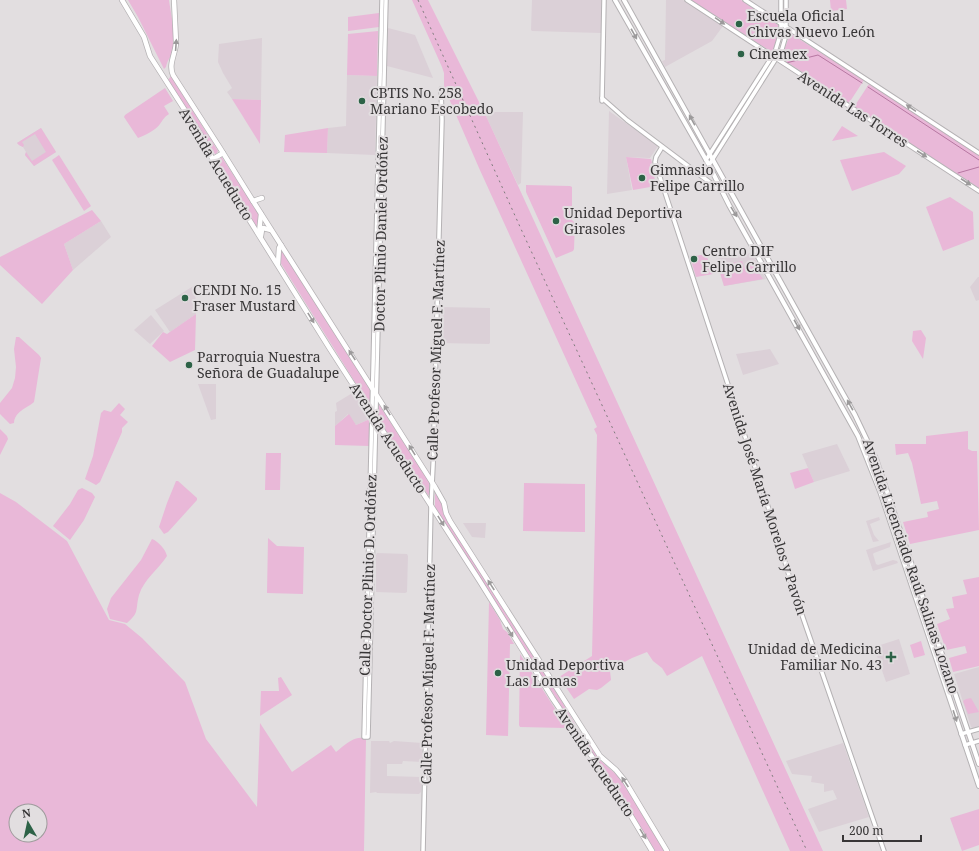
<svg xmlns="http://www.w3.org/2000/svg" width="979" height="851" font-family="'Noto Serif',serif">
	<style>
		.built { fill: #dbd0d7 }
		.green { fill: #e9b8d8; fill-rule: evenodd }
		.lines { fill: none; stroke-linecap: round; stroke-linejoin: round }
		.stream { stroke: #b777a2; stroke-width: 1 }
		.tertiary-casing { stroke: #b5b2b4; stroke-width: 5.5 }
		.secondary-casing { stroke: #b5b2b4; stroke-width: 6 }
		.primary-casing { stroke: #b5b2b4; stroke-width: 6 }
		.tertiary { stroke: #fff; stroke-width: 3.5 }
		.secondary { stroke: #fff; stroke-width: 4 }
		.primary { stroke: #fff; stroke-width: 4.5 }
		.rail { stroke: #7e7b7c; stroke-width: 1; stroke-dasharray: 2 4; stroke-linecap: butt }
		.oneway { fill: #9c9a9b }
		.poi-dot { fill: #2d6247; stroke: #e2dee0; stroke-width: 1.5 }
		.labels { text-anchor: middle; stroke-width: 4; stroke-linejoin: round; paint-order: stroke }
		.poi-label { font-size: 14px; fill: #383637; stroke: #e2dee0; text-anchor: start }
		.street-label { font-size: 14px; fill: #383637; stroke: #e2dee0 }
	</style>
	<rect width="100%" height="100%" fill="#e2dee0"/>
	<g class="built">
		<path d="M532,0H601V33L532,31L531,30Z"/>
		<path d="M666,0H683L723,26L712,41L665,67L662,61L665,60Z"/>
		<path d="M388,28L415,35L433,78L387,66Z"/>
		<path d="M262,38L261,100L232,99L227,92L232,88L223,73L218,62L219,44Z"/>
		<path d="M347,75L377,76L375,155L327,153L328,128L346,126Z"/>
		<path d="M609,111L658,146L650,158L626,157L632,190L607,194Z"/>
		<path d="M491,112H523L521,183L518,185L486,116L491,115Z"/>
		<path d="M41,128L56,152L34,166L25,155L26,152L23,147L19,145L17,143Z"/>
		<path d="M101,221L111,237L73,270L64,244Z"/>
		<path d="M752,253L766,279L724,286L716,259Z"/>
		<path d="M978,277H979V300L976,301L970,287Z"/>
		<path d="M195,285L196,314L170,332L155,310Z"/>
		<path d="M441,307L490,308V343L489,344L440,343Z"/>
		<path d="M151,315L164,331L150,344L134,330Z"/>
		<path d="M770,349L779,364L743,375L736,354Z"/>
		<path d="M198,384H216V419L211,420Z"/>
		<path d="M354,392L370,417V419L356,425L348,414L335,426V412L337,411L336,403Z"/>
		<path d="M837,444L850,471L814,482L802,454Z"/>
		<path d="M879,517L880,520L870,524L874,535L879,541L873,542L866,521Z"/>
		<path d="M463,523H486L485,538L472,537Z"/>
		<path d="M891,542L890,547L874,553L873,554L876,564L878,565L893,560L897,561L898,563L873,571L866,550Z"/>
		<path d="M377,553L407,554L408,556L407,592L405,593L376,592V555Z"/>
		<path d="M899,639L910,674L886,682L874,647Z"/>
		<path d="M979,667V726L973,728L971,727L954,674Z"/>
		<path d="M371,741H389L390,743L394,741L422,743V762L403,761L402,764H387V776L422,777L421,792L419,794L377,793L376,792L370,793Z"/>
		<path d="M843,743L869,817L819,832L808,809L837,799L833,790L824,792V784L811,782L812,776L792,774L786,761Z"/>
	</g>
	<g class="green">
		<path d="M128,0H169C171,16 176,33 173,49C172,56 167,60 166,67L164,69L138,17Z"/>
		<path d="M412,0H428L486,116L823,851H790L702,656L667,676L662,668L653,661L647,652L632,658L613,668L610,671L611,680L601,688L597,690L589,689L574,699L559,677L592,656L597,435L594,429L597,427L479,168L444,87V73L442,67Z"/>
		<path d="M691,0H741L778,25L776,44L773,51H770Z"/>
		<path d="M830,0H846L847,9L831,11Z"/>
		<path d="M379,13V27L348,31V17Z"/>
		<path d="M378,31L377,76L347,75L348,34Z"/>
		<path d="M791,34L864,80L849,103L781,58L788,40V35Z"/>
		<path d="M171,76L218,151L216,154H215L168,80Z"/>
		<path d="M869,84L979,155V188L854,107Z"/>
		<path d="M165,88L173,101L164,106L169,114C164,117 163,120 160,124C156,130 144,136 138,138L124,117L125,115Z"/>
		<path d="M232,99L261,100L260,144Z"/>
		<path d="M842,126L858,136L832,141Z"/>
		<path d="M41,128L56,152L34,166L25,155L26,152L32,161L46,152L35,134L22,142L24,145L23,147L19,145L17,143Z"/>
		<path d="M328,128L327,153L284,152L285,135Z"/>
		<path d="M884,152L906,166L899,174L852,191L840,160Z"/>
		<path d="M59,155L91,206L84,211L52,160Z"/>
		<path d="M221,156L260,216L258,226H256L217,162V159Z"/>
		<path d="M626,157L651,159L652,163L650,164L651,170H653L656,186L633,190Z"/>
		<path d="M526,185L570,186L572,187V220L575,223L574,249L573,251L556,258L526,192Z"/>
		<path d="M950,197L973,212L974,239L943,251L926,207Z"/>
		<path d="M92,210L101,221L64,244L73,270L42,304L0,265V257Z"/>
		<path d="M280,251H282L371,390L370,403H368L280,262Z"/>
		<path d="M706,254L713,274L696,277L690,257Z"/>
		<path d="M742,261L744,267L753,265L763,279L724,286L718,266Z"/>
		<path d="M196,314L195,350L170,362L152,346L163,332L167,334Z"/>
		<path d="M921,330L926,338L923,359L912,341L913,331Z"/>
		<path d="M16,337H19L39,355L41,358L34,402C26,409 15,411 14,423L10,424L0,414V403L12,388L15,378L16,367L14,349Z"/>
		<path d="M119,403L125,409L120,415L128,422L122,428V432L100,482L96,485L85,479L93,456L101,413L104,410L111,412Z"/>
		<path d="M378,403L429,481V495H428L379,420Z"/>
		<path d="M349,414L356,425L370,419L369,446L335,445V426Z"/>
		<path d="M0,429L7,436L8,439L0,455Z"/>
		<path d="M968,431V449L972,451H977L979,530L910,544L903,522L928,517L927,512L939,509L937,501L921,504L912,463L908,453L896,455L895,444H926V436Z"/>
		<path d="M266,453H281L280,490H265Z"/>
		<path d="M808,468L814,482L795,489L790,473Z"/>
		<path d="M176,481H178L197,498V500L168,532L164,534L159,527L167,503Z"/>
		<path d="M524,483L585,484V532L523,531Z"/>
		<path d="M82,488L92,493L95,497L84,520L70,540L53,526L70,504L78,490Z"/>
		<path d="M0,493L16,502L67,541L109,620L125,624L142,638L185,682L206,739L257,807L260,723L292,772L331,745L336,752C344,746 355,734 366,739L364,851H0ZM16,811H40V835H16Z"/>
		<path d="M435,493L442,504L446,518L561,700L575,724L573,725L435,507Z"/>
		<path d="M268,538L277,546L304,547L303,594L267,593Z"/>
		<path d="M152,539C158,541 166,550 167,556C158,570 144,579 139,595C135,610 140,612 127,623L110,619L107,609L111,598L141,560Z"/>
		<path d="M979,577V666L953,672L949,658L967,653L965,646L946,650L937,624L950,619L946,609L954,608L952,597L967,594L963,580Z"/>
		<path d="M489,602L500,620L503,629L507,632L514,644H510L508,736L486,735Z"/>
		<path d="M921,641L925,655L914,658L910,645Z"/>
		<path d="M520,654L566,726L565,728L520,727L519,725Z"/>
		<path d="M281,677L292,695L260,716L261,691H279L278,678Z"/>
		<path d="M971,698L979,712L968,714L963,701L966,699Z"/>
		<path d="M588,742L601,761L619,777L656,835L664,851H655L615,785L586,744Z"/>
		<path d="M979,809V845L962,851L950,818Z"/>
	</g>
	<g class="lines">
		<g class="stream">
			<path d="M786,63L818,55L862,83"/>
			<path d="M868,87L979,160"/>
			<path d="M958,173L979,167"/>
		</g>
		<g class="tertiary-casing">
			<g id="tertiary">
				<path d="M382,0L364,737H368L386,0"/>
				<path d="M687,0L979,191"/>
				<path d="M745,0L979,153"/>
				<path d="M602,98L627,120L716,187L721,188"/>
				<path d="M602,101L604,0"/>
				<path d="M662,147L656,157L655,162L775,528L793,589L884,851"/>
				<path d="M706,160L775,52L781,32V0"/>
				<path d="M709,165L782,49L786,35V0"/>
				<path d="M961,734L979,729"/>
				<path d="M965,745L979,741"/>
				<path d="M423,851L431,506L434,446V427L442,120L441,89"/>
			</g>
		</g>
		<g class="secondary-casing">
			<g id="secondary">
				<path d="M615,0L709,165L729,205L858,436L881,494L979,786"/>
				<path d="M624,0L818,349L855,415L876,459L979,764"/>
			</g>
		</g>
		<g class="primary-casing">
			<g id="primary">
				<path d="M122,0L144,37L150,56L204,140L215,165L330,349L479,580L553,699L622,801L652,851"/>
				<path d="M174,0L176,42C176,53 168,64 173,75L220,148L253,201L435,487L444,503L446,513L450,521L600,756L616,770L625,781L667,851"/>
				<path d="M213,159L223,153"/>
				<path d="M253,201L262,198"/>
				<path d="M259,233L261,214"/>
				<path d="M261,236L262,230L263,228L271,230"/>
				<path d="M278,264L279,248L281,245"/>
			</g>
		</g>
		<use href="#tertiary" class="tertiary"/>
		<use href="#secondary" class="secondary"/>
		<use href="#primary" class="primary"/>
		<path class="rail" d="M418,0L521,229L807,851"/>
	</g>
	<defs><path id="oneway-solid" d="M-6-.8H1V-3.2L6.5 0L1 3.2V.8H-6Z"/></defs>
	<g class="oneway">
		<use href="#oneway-solid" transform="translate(720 21) rotate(34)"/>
		<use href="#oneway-solid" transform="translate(634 34) rotate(61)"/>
		<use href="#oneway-solid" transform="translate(176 45) rotate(-86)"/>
		<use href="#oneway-solid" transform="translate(911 108) rotate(-146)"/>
		<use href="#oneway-solid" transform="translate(692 120) rotate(-119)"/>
		<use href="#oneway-solid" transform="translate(922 154) rotate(33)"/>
		<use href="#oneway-solid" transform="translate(966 182) rotate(33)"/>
		<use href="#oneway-solid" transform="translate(734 212) rotate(59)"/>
		<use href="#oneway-solid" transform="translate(311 318) rotate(58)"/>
		<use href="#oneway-solid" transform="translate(797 325) rotate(61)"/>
		<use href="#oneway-solid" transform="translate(352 355) rotate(-123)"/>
		<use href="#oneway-solid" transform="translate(850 405) rotate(-119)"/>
		<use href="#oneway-solid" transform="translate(387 410) rotate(-122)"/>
		<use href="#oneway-solid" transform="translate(412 450) rotate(-122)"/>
		<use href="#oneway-solid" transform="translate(441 521) rotate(58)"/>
		<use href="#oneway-solid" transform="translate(491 585) rotate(-123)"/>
		<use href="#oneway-solid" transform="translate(510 632) rotate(59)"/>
		<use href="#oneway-solid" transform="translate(955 716) rotate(72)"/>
		<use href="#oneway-solid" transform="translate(625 782) rotate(-124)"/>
		<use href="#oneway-solid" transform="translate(643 834) rotate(59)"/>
	</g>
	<g class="poi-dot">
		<circle cx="739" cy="24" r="4"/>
		<circle cx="741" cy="54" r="4"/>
		<circle cx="362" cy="101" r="4"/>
		<circle cx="642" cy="178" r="4"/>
		<circle cx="556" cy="221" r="4"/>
		<circle cx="694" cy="259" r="4"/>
		<circle cx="185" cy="298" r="4"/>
		<circle cx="189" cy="365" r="4"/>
		<path d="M889 651h4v4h4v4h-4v4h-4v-4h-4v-4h4z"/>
		<circle cx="498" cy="673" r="4"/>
	</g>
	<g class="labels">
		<g class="poi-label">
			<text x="747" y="21">Escuela Oficial<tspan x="747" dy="16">Chivas Nuevo León</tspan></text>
			<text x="749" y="59">Cinemex</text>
			<text x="370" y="98">CBTIS No. 258<tspan x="370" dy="16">Mariano Escobedo</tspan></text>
			<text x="650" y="175">Gimnasio<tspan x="650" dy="16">Felipe Carrillo</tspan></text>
			<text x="564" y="218">Unidad Deportiva<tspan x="564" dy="16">Girasoles</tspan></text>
			<text x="702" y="256">Centro DIF<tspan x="702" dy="16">Felipe Carrillo</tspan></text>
			<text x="193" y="295">CENDI No. 15<tspan x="193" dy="16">Fraser Mustard</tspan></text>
			<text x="197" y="362">Parroquia Nuestra<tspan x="197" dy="16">Señora de Guadalupe</tspan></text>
			<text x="882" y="654" text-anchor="end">Unidad de Medicina<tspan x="882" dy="16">Familiar No. 43</tspan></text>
			<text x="506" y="670">Unidad Deportiva<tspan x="506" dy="16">Las Lomas</tspan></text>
		</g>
		<g class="street-label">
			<text transform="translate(853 109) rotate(33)" y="5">Avenida Las Torres</text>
			<text transform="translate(216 164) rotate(59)" y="5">Avenida Acueducto</text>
			<text transform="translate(381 234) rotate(-89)" y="5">Doctor Plinio Daniel Ordóñez</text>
			<text transform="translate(436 350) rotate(-88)" y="5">Calle Profesor Miguel F. Martínez</text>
			<text transform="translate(388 438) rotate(57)" y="5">Avenida Acueducto</text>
			<text transform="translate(765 499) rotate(72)" y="5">Avenida José María Morelos y Pavón</text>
			<text transform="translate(911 566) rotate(71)" y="5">Avenida Licenciado Raúl Salinas Lozano</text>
			<text transform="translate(368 575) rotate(-88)" y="5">Calle Doctor Plinio D. Ordóñez</text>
			<text transform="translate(428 674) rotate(-89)" y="5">Calle Profesor Miguel F. Martínez</text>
			<text transform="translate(595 762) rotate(56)" y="5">Avenida Acueducto</text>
		</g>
	</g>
	<g transform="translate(28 823) rotate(351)"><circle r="19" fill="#e2dee0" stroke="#9e9b9c"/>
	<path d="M0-3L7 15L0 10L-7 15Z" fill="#2d6247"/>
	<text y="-6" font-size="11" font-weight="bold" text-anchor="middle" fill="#383637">N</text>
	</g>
	<path d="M843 835v6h78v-6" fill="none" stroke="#383637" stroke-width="2"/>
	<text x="849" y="835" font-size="12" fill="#383637" stroke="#e2dee0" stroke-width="3" paint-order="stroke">200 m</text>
</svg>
